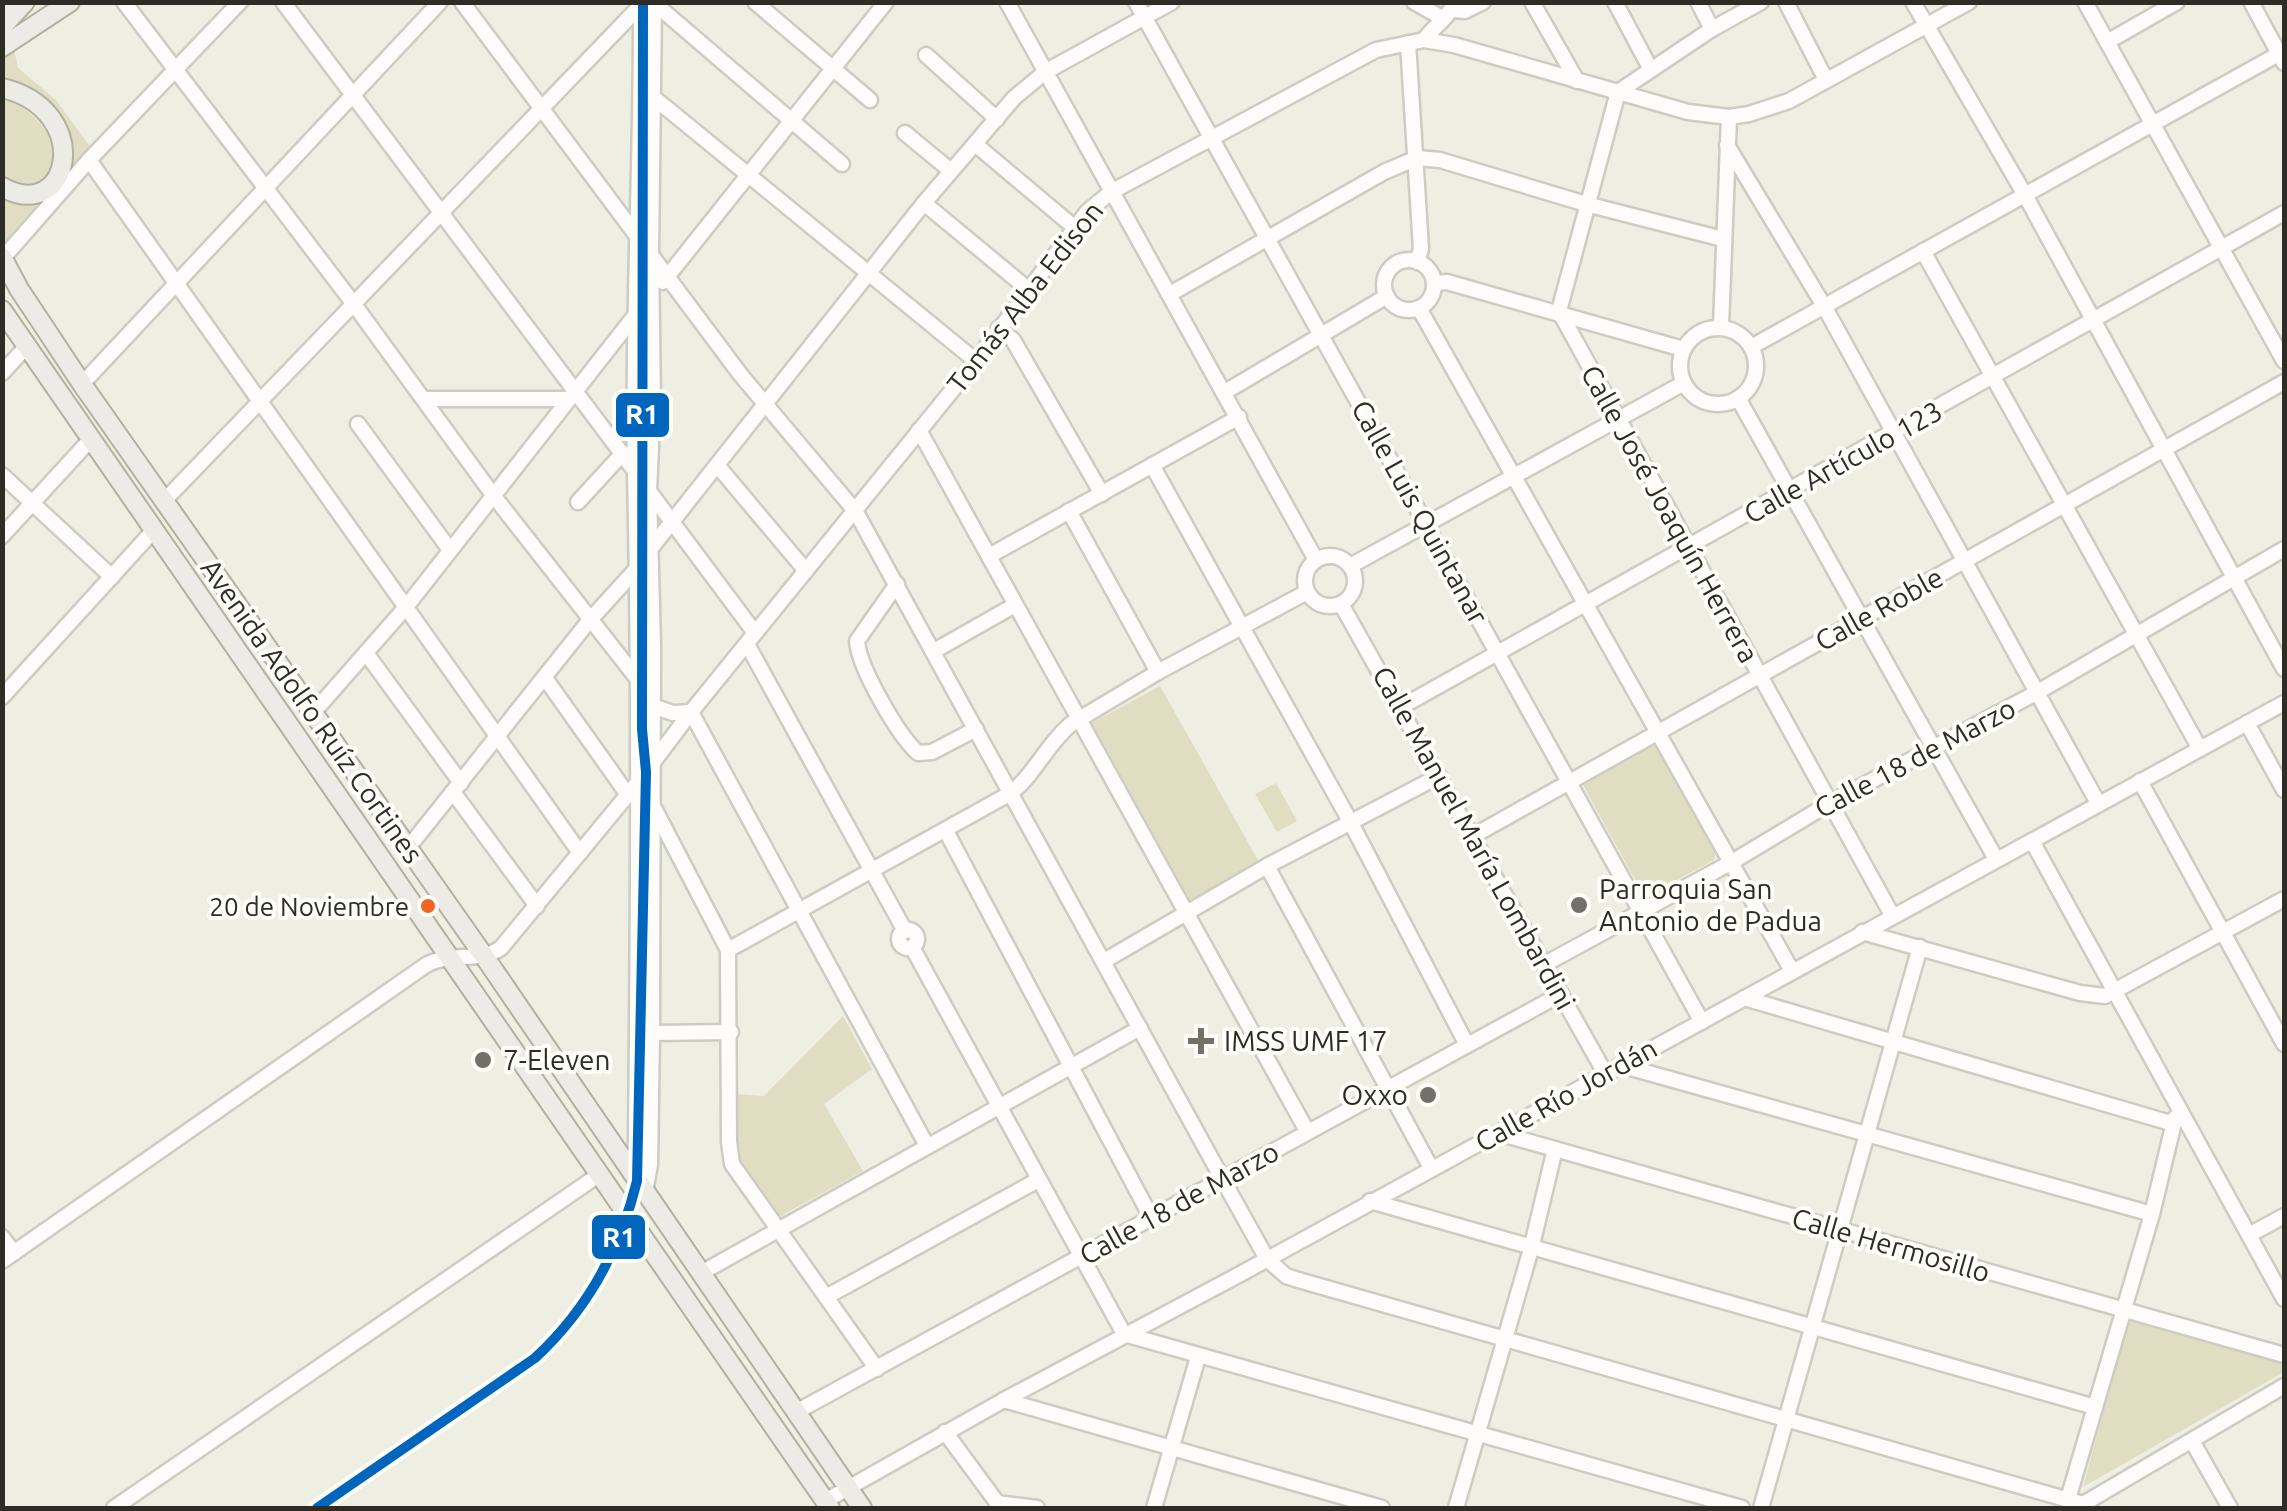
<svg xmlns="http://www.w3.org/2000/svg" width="2287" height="1511" font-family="Ubuntu,sans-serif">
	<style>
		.green { fill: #e1ddc2 }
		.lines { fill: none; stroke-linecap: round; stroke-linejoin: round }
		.minor-casing { stroke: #cdccc3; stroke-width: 19 }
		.major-casing { stroke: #b2b0a1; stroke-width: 22 }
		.minor { stroke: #fdfcfb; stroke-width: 14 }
		.major { stroke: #ecebe5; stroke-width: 18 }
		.rail-1-casing { stroke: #fffffa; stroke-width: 18 }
		.rail-1 { stroke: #0065bd; stroke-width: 10 }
		.poi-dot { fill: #727167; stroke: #fffffa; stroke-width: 4 }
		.bus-dot { fill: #f26522; stroke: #fffffa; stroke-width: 4 }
		.labels { text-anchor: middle; stroke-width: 8; stroke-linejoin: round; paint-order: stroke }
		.bus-label { font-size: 26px; fill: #2e2d25; stroke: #fffffa; text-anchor: end }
		.street-label { font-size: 28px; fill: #2e2d25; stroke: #fffffa }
		.poi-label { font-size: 28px; fill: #2e2d25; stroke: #fffffa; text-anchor: start }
		.line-badge { stroke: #fffffa; stroke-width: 4 }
		.badge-label { font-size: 28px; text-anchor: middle; font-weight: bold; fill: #fff }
	</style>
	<rect width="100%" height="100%" fill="#efeee2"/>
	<g class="green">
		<path d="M14,49L18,68L56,100L91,148L58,186C95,137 37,110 3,83V59Z"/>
		<path d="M2,98C50,112 87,182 15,188L3,178Z"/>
		<path d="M50,194L6,244L3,234L2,198C19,205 34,200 50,194Z"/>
		<path d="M1160,686L1259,862L1190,900L1092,723Z"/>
		<path d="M1651,745H1657L1716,852L1714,860L1649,895L1643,894L1584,787L1585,782Z"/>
		<path d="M1276,783L1297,821L1277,832L1255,794Z"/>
		<path d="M843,1016L872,1069L824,1104L863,1171L777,1218L734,1158L735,1094L764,1096Z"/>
		<path d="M2128,1321L2284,1364V1372L2083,1487Z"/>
	</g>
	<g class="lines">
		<g class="minor-casing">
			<g id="minor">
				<path d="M124,2L353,303L493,495L639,681"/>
				<path d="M283,2L635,471"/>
				<path d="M462,2L740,374L856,512L1223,1180L1267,1259L1286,1276L1295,1279L2083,1504"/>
				<path d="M755,2L870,100"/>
				<path d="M1007,2L1316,560"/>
				<path d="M1136,2L1702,1022"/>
				<path d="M1414,2L1442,18"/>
				<path d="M1532,2L1577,81"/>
				<path d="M1615,2L1650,68"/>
				<path d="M1698,2L1712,29"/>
				<path d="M1761,2L1712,29L1618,92L1559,311L1892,915"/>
				<path d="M1786,2L1826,80"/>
				<path d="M1913,2L2025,195L2284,669"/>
				<path d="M2085,2L2284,361"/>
				<path d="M2251,2L2284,63"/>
				<path d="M654,3L842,164"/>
				<path d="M1453,10L1465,11L1483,2"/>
				<path d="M1424,40C1433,27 1451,16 1454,2"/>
				<path d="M2107,42L2177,2"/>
				<path d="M1408,43L1421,249L1417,262"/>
				<path d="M926,55L997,119"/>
				<path d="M653,97L976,361"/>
				<path d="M905,133L951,171"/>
				<path d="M975,144L1075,228"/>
				<path d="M1727,145L1824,306L2098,803"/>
				<path d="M89,160L580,853"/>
				<path d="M924,203L1029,290"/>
				<path d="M1923,251L2200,749"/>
				<path d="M3,258L89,160L240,2"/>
				<circle cx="1409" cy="285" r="25"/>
				<path d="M663,282L886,2"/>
				<path d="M1434,283L1447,282L1683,349"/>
				<path d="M1170,294L1384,172L1417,158L1440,160L1586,204L1723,239"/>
				<path d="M1419,308L1792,971"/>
				<path d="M1721,327L1729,117"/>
				<circle cx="1718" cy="366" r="38"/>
				<path d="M999,328L1013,340L1102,494"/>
				<path d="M1751,347L2284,51"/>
				<path d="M2,373L27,346"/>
				<path d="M82,384L440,2"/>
				<path d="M1225,392L1387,296"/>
				<path d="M1738,398L1996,859"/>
				<path d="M424,399H569"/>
				<path d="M358,424L450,550"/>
				<path d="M919,430L1307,1131"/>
				<path d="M717,465L806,571"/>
				<path d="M1152,465L1351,823L1467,1045"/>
				<path d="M2,475L112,577"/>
				<path d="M649,491L755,633"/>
				<path d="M164,501L641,5"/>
				<path d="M578,502L623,453"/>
				<path d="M1069,511L1158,672"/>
				<path d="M2,536L91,439"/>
				<path d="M652,547L924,203L1014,98L1045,72L1172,2"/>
				<path d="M989,556L1239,417"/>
				<circle cx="1330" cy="581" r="25"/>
				<path d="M1350,566L1684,383"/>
				<path d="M897,584L857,641C859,668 898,735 918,753L932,752L976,729"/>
				<path d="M1341,604L1605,1073"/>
				<path d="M747,644L905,931"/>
				<path d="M934,651L1015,605"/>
				<path d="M366,653L461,783"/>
				<path d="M545,678L628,795"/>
				<path d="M2,697L154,530"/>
				<path d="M652,706L673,713L691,712L926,1144"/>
				<path d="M1401,707L2284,213"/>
				<path d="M313,713L406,607L640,309"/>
				<path d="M2247,723L2284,790"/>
				<path d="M2140,781L2284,1044"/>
				<path d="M453,792L537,906"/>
				<path d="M654,808L728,950L729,1142L732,1164L877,1369"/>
				<path d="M946,831L1152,1219"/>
				<path d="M1473,836L2284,382"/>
				<path d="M2032,841L2284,1299"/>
				<path d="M408,848L589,621L639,566"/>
				<path d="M1267,866L1431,1168"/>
				<circle cx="908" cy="939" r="9"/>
				<path d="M1862,932L2080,993L2105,996L2284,899"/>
				<path d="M912,947L1124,1334L1742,1508"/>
				<path d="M728,950L1011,793C1035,774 1047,744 1071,724L1158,672L1307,592"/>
				<path d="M1104,961L1267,866L1439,776"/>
				<path d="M1545,964L1732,862L1830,803L2036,693L2284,549"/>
				<path d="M1744,998L2174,1124"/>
				<path d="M652,1033L731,1032"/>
				<path d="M1620,1065L2152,1214"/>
				<path d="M1498,1133L2284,1355"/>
				<path d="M631,1174L636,1148C638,923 640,698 635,473C632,316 642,159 641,2"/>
				<path d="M645,1192L650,1165L652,1033L653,646L649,491L653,401L651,255L654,2"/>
				<path d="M1370,1201L2095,1407"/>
				<path d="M2249,1235L2284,1216"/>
				<path d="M2,1237L14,1253"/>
				<path d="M2,1261L426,965C454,950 477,964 501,948L639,781L691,712L976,361L1087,212L1111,192L1376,50L1424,40L1454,45L1688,112L1729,117L1749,114L1789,101L1969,2"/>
				<path d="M701,1273L1140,1028"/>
				<path d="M826,1297L1038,1180"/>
				<path d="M1004,1400L1382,1508"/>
				<path d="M796,1412L1561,994"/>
				<path d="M945,1432L1001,1508"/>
				<path d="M2192,1441L2230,1508"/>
				<path d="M2068,1499L2152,1214L2175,1118"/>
				<path d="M825,1501L1004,1400L1244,1272L2284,703"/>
				<path d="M997,1503L1037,1508"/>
				<path d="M2078,1507L2284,1386"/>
				<path d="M114,1508L600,1174"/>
				<path d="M1154,1508L1198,1357"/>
				<path d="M1456,1508L1531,1249L1555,1149"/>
				<path d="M1761,1508L1920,947"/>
			</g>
		</g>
		<g class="major-casing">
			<g id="major">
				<path d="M2,6L6,2"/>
				<path d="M2,27L25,2"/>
				<path d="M2,47L70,2"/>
				<path d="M2,88C95,110 71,225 2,187"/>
				<path d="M2,257L19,289L82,384L484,956L862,1508"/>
				<path d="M2,310L830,1508"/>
			</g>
		</g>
		<use href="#minor" class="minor"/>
		<use href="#major" class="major"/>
		<g class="rail-1-casing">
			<path id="rail-1" d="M317,1508L535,1358C587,1310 620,1250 637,1181L646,772L642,729L643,2"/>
		</g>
		<use href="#rail-1" class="rail-1"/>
	</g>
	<g class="poi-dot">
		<circle cx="1579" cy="905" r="10"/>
		<path d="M1196 1026h10v10h10v10h-10v10h-10v-10h-10v-10h10z"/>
		<circle cx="483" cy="1060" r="10"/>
		<circle cx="1428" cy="1095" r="10"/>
	</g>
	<circle class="bus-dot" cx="428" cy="906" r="9"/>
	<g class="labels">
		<g class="bus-label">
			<text x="409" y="916">20 de Noviembre</text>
		</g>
		<g class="street-label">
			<text transform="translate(1025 297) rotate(-52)" y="10">Tomás Alba Edison</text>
			<text transform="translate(1843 462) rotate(-29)" y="10">Calle Artículo 123</text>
			<text transform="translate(1420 512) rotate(61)" y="10">Calle Luis Quintanar</text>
			<text transform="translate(1670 514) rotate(61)" y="10">Calle José Joaquín Herrera</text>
			<text transform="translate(1879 609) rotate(-29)" y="10">Calle Roble</text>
			<text transform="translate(312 711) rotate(55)" y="10">Avenida Adolfo Ruíz Cortines</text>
			<text transform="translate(1915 758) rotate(-28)" y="10">Calle 18 de Marzo</text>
			<text transform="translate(1474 838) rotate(61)" y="10">Calle Manuel María Lombardini</text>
			<text transform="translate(1566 1095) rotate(-29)" y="10">Calle Río Jordán</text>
			<text transform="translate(1179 1203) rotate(-29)" y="10">Calle 18 de Marzo</text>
			<text transform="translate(1891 1245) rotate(16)" y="10">Calle Hermosillo</text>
		</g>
		<g class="poi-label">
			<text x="1599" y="899">Parroquia San<tspan x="1599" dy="32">Antonio de Padua</tspan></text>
			<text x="1224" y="1051">IMSS UMF 17</text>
			<text x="503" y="1070">7-Eleven</text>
			<text x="1408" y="1105" text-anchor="end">Oxxo</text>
		</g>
	</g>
	<g class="line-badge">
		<rect x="614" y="391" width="57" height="48" rx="10" fill="#0065bd"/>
		<rect x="590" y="1213" width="57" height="48" rx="10" fill="#0065bd"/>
	</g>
	<g class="badge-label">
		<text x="642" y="424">R1</text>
		<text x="619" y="1247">R1</text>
	</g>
	<rect width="2287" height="1511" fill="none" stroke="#2e2d25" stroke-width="10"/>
</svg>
